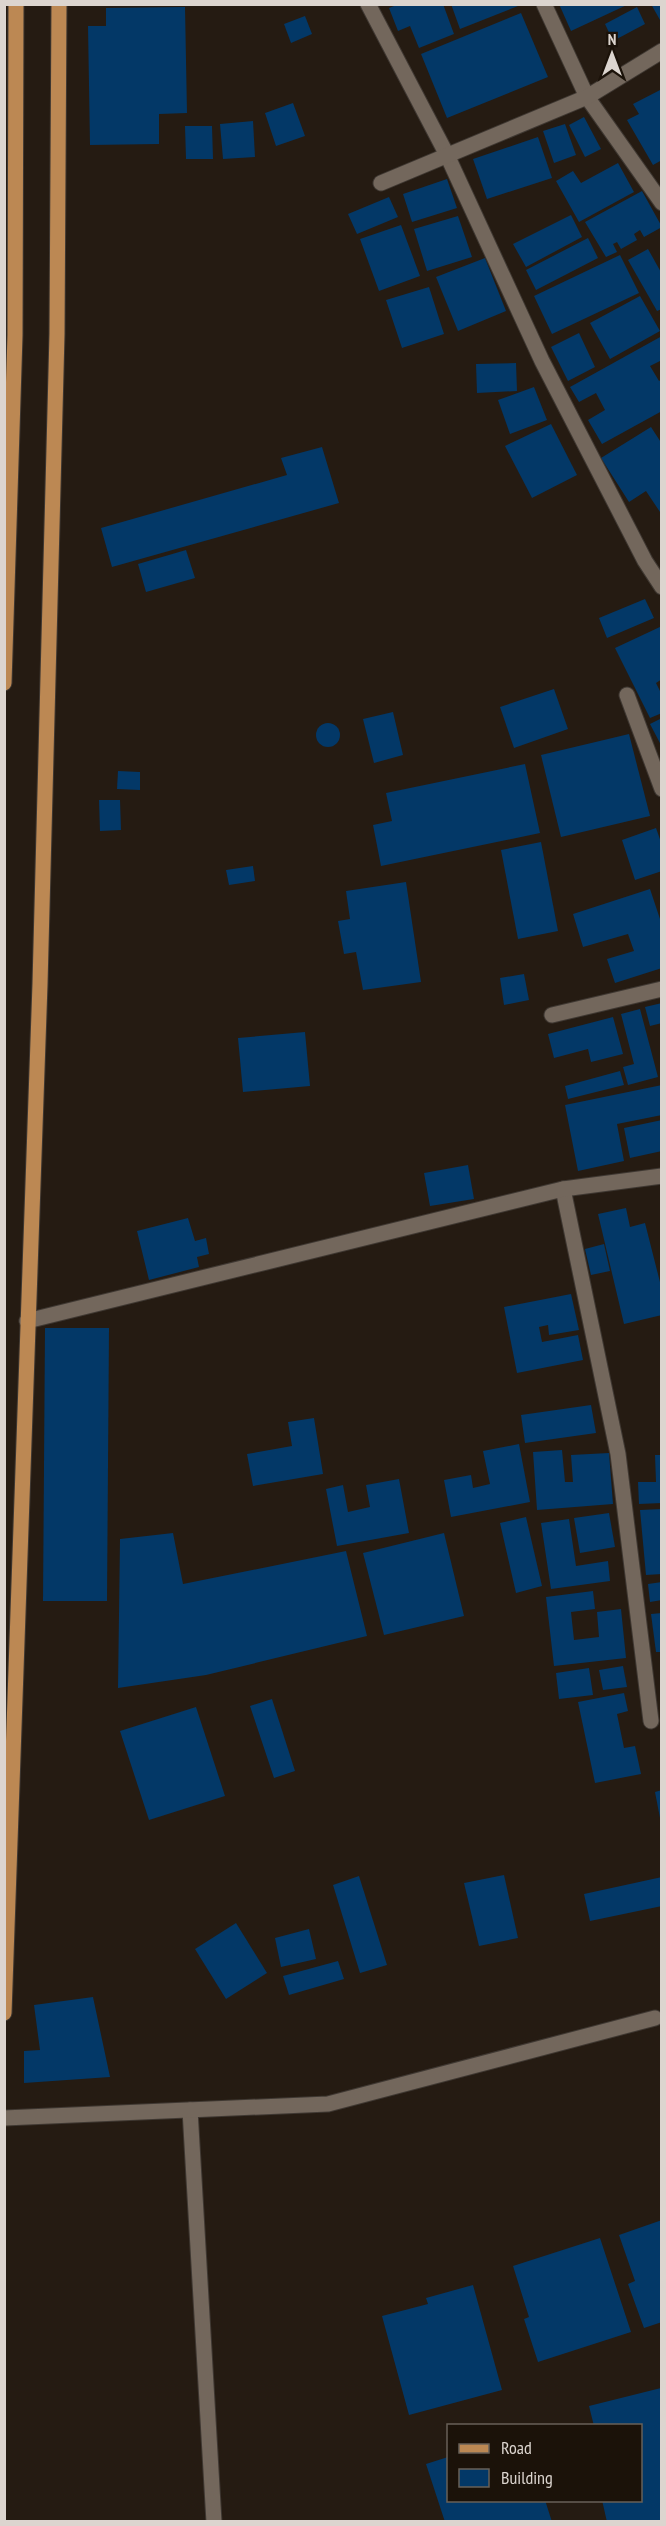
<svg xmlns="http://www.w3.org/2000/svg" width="666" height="2526" font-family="'PT Sans Narrow',sans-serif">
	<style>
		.building { fill: #033867 }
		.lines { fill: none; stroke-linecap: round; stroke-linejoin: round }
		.street-casing { stroke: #3f3832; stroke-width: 17 }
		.primary-casing { stroke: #3f3832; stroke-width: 17 }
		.street { stroke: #73675c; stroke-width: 15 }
		.primary { stroke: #bc8853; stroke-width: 15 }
	</style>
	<rect width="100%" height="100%" fill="#251b12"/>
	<g class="building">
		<path d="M399,4H443L454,34L419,48L410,26L398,31L389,8Z"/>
		<path d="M451,4H517L518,6L460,29Z"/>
		<path d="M559,4H629L571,31Z"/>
		<path d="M651,4H662V19L660,20Z"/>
		<path d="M185,7L187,113L159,114V144L90,145L88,26H106V8Z"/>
		<path d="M637,7L645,24L613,41L605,24Z"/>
		<path d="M521,13L548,77L447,118L421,54Z"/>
		<path d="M305,16L312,34L291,43L284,24Z"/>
		<path d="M662,89V160L653,165L627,120L639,114L633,104Z"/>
		<path d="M293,103L305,136L276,146L265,113Z"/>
		<path d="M584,117L601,149L585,157L569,125Z"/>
		<path d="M253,121L255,157L223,159L220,124Z"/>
		<path d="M565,124L576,155L554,163L543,131Z"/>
		<path d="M185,126H212L213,159H186Z"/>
		<path d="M538,137L552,178L487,199L473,159Z"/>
		<path d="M618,163L634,192L579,222L556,181L573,171L581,183Z"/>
		<path d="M447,179L457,208L412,222L403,194Z"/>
		<path d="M642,191L662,227L644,237L640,230L634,234L637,240L621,249L617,242L613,244L617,252L606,257L585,222Z"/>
		<path d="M389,197L398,217L357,234L348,214Z"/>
		<path d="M571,215L582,237L526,267L513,244Z"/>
		<path d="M458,216L472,257L427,271L414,229Z"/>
		<path d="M401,225L420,276L379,291L360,239Z"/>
		<path d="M588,238L598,258L536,290L526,270Z"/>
		<path d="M648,249L662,274V309L657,311L628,260Z"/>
		<path d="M620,255L639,293L552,334L534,296Z"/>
		<path d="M485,258L506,311L458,331L436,277Z"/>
		<path d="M429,287L444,334L402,348L386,300Z"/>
		<path d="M640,296L660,331L610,359L590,323Z"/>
		<path d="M579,333L595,367L568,381L551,347Z"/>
		<path d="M662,336V360L650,366L659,381L662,379V411L602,444L588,420L605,410L596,393L579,402L570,387Z"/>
		<path d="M516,363L517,391L477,393L476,364Z"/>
		<path d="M534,387L547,420L510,434L498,400Z"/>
		<path d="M551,424L577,475L532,498L505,446Z"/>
		<path d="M651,427L662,444V515L646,491L629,502L601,458Z"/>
		<path d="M322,447L339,503L112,567L101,528L287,475L281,458Z"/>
		<path d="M186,550L195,578L146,592L138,564Z"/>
		<path d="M645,599L654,618L607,638L599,618Z"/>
		<path d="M662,626V679L656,683L662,695V713L650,718L615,648Z"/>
		<path d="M554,689L568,729L514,748L500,707Z"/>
		<path d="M393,712L403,755L374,763L363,719Z"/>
		<path d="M662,718V747L650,724Z"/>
		<circle cx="328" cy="735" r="12"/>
		<path d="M629,734L650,816L561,837L541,755Z"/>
		<path d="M525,764L540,833L381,866L373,825L392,821L386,793Z"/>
		<path d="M118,771L140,772V790L117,789Z"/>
		<path d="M99,800H120L121,830L100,831Z"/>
		<path d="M656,828L662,845V871L635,880L622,840Z"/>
		<path d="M541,842L558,931L518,939L501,850Z"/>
		<path d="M253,866L255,881L229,885L226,870Z"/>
		<path d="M406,882L421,982L363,990L356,952L344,954L338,921L350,919L346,891Z"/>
		<path d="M650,889L662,925V968L615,983L607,959L634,951L628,934L583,947L573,914Z"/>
		<path d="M524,974L529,1000L504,1005L500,978Z"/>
		<path d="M662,1003V1023L650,1026L645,1007Z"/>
		<path d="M640,1009L658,1077L628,1085L623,1067L634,1064L621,1014Z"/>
		<path d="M613,1017L623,1054L591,1062L588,1049L554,1058L548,1034Z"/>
		<path d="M305,1032L310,1086L243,1092L238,1038Z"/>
		<path d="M620,1071L624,1085L568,1099L565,1086Z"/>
		<path d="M662,1085V1115L617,1124L624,1161L578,1171L565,1105Z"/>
		<path d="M662,1120V1151L630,1158L624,1128Z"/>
		<path d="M468,1165L474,1199L430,1206L424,1173Z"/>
		<path d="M626,1208L630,1227L645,1223L662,1290V1315L624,1324L598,1214Z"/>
		<path d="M188,1218L195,1241L206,1238L209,1254L197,1257L199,1267L149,1280L137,1231Z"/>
		<path d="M604,1244L610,1271L591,1275L585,1249Z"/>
		<path d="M571,1294L579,1330L549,1335L548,1325L539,1327L542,1342L578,1335L583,1360L517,1373L504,1307Z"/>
		<path d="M45,1328H109L107,1601H43Z"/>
		<path d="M591,1405L596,1433L525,1443L521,1415Z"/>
		<path d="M314,1418L323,1474L253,1486L247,1454L292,1446L288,1422Z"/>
		<path d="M519,1444L530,1502L451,1517L444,1480L471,1475L473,1488L490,1484L483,1451Z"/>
		<path d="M562,1450L565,1482H573L571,1455L609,1453L613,1504L537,1510L533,1452Z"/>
		<path d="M655,1455H662V1503L639,1504L638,1482H656Z"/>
		<path d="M399,1479L409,1533L337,1546L326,1489L343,1485L348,1512L370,1507L366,1485Z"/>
		<path d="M662,1509V1574L646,1575L640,1510Z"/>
		<path d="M609,1513L615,1547L580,1553L574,1518Z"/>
		<path d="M526,1517L542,1586L516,1593L500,1523Z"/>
		<path d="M569,1519L576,1566L608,1561L610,1581L551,1589L541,1523Z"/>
		<path d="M173,1533L183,1584L346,1551L367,1636L206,1675L118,1688L120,1539Z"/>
		<path d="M444,1533L464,1616L384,1635L363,1553Z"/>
		<path d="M662,1582V1600L650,1602L648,1584Z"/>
		<path d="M593,1591L595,1609L571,1612L574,1640L599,1637L597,1612L621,1609L626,1658L554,1666L546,1597Z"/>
		<path d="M662,1613V1652H656L651,1614Z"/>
		<path d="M623,1666L627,1687L603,1690L599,1670Z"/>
		<path d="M589,1668L593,1695L559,1699L556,1673Z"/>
		<path d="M624,1693L628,1711L617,1714L624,1748L635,1746L641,1774L595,1783L578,1702Z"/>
		<path d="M272,1699L295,1771L274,1778L250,1706Z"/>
		<path d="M196,1707L225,1796L149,1820L120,1731Z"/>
		<path d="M662,1790V1818H660L655,1792Z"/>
		<path d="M504,1875L518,1938L479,1946L464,1883Z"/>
		<path d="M359,1876L387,1965L360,1973L333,1885Z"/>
		<path d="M662,1877V1906L590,1921L584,1894Z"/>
		<path d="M236,1923L267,1973L226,1999L195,1949Z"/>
		<path d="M309,1929L316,1959L281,1967L275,1938Z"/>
		<path d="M338,1961L344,1979L289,1995L283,1976Z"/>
		<path d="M93,1997L110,2077L24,2083V2051L40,2050L34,2005Z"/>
		<path d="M662,2220V2322L644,2328L628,2284L635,2281L619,2235Z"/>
		<path d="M600,2238L631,2332L538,2362L524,2319L529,2317L513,2266Z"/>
		<path d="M473,2285L502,2390L409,2415L382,2316L428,2304L426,2298Z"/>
		<path d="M661,2388L662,2522H607L602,2500H640V2426H594L589,2406Z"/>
		<path d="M448,2457V2500H545L552,2522H445L426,2464Z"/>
	</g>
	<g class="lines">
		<g class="street-casing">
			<g id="street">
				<path d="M368,4L447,155L542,361L645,561L662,587"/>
				<path d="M544,4L587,97L662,203"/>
				<path d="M381,183L587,97L662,51"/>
				<path d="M627,695L662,789"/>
				<path d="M552,1015L662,989"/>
				<path d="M563,1189L618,1454L651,1721"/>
				<path d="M27,1321L563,1189L662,1176"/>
				<path d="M190,2110L214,2522"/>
				<path d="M4,2118L328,2104L655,2018"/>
			</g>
		</g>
		<g class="primary-casing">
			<g id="primary">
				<path d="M4,683L15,335L16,4"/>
				<path d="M4,2013L40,984L57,334L59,4"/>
			</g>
		</g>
		<use href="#street" class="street"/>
		<use href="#primary" class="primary"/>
	</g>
	<rect width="666" height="2526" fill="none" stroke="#dcd5cf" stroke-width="12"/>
	<rect x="447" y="2424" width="195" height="78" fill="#1b1209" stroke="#686058" stroke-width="1.5"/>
	<rect x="459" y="2444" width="30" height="9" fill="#bc8853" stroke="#686058" stroke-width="1.5"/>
	<text x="501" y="2454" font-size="18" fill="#dcd5cf">Road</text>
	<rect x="459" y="2469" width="30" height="18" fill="#033867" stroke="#686058" stroke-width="1.5"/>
	<text x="501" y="2484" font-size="18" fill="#dcd5cf">Building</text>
	<g transform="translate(612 54)" stroke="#1b1209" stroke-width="4.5" paint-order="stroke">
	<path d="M0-4.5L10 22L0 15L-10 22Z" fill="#dcd5cf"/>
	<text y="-9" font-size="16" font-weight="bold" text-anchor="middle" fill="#dcd5cf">N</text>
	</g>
</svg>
